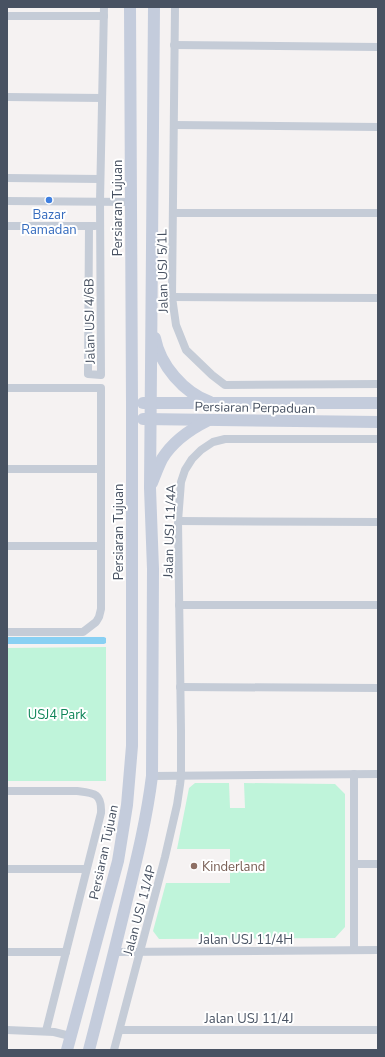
<svg xmlns="http://www.w3.org/2000/svg" width="385" height="1057" font-family="'Nunito Sans',sans-serif">
	<style>
		.green { fill: #bff4da }
		.water { fill: #89d0f3 }
		.lines { fill: none; stroke-linecap: round; stroke-linejoin: round }
		.street { stroke: #c5ccd7; stroke-width: 8 }
		.secondary { stroke: #c4ccdc; stroke-width: 12 }
		.shop-dot { fill: #3f7fe0; stroke: #fff; stroke-width: 1.5 }
		.education-dot { fill: #8d6e63; stroke: #fff; stroke-width: 1.5 }
		.labels { text-anchor: middle; stroke-width: 4; stroke-linejoin: round; paint-order: stroke }
		.street-label { font-size: 13px; fill: #485262; stroke: #fff }
		.shop-label { font-size: 13px; fill: #366cbe; stroke: #fff }
		.park-label { font-size: 13px; fill: #108559; stroke: #fff }
		.education-label { font-size: 13px; fill: #785e54; stroke: #fff; text-anchor: start }
	</style>
	<rect width="100%" height="100%" fill="#f5f2f2"/>
	<g class="green">
		<path d="M106,647V781H7V648Z"/>
		<path d="M195,783H229L230,808H245L244,783L335,784L345,794V927L335,938L159,939L153,931L166,883H230V849H177L189,788Z"/>
	</g>
	<path class="water" d="M7,637H104L106,638V643L104,644H7Z"/>
	<g class="lines">
		<g class="street">
			<path d="M175,7L172,297L176,325L186,350L212,375L225,385L378,384"/>
			<path d="M7,16H104"/>
			<path d="M174,45L378,47"/>
			<path d="M7,97L102,98"/>
			<path d="M174,125L378,127"/>
			<path d="M7,178L100,179"/>
			<path d="M7,201L131,202"/>
			<path d="M173,213H378"/>
			<path d="M7,226H95"/>
			<path d="M89,226L88,374L101,375L100,201L104,7"/>
			<path d="M172,297L378,298"/>
			<path d="M7,388H101V609L99,617L96,622L83,632H7"/>
			<path d="M7,469H101"/>
			<path d="M178,521L378,522"/>
			<path d="M7,546H101"/>
			<path d="M179,605H378"/>
			<path d="M180,687L378,688"/>
			<path d="M354,774V950"/>
			<path d="M152,776L378,774"/>
			<path d="M7,791H77C94,793 102,793 101,813L46,1031"/>
			<path d="M354,864H378"/>
			<path d="M7,869H86"/>
			<path d="M7,952H66"/>
			<path d="M115,952L378,950"/>
			<path d="M7,1030L54,1032L70,1036"/>
			<path d="M120,1030H378"/>
			<path d="M114,1050L165,857L177,805L180,785L181,776V731L178,521L181,482L185,470L192,459L201,450L213,442L225,439H378"/>
		</g>
		<g class="secondary">
			<path d="M155,338C160,365 184,393 210,402"/>
			<path d="M143,403H378"/>
			<path d="M143,419L378,422"/>
			<path d="M152,483C155,475 158,467 162,459C173,441 189,430 207,421"/>
			<path d="M67,1050L118,861L127,805L132,746V403L130,7"/>
			<path d="M89,1050C102,1000 115,949 127,899C137,858 147,817 152,776L153,569L150,488L154,7"/>
		</g>
	</g>
	<circle class="shop-dot" cx="49" cy="200" r="4"/>
	<circle class="education-dot" cx="194" cy="866" r="4"/>
	<g class="labels">
		<g class="street-label">
			<text transform="translate(117 208) rotate(-90)" y="5">Persiaran Tujuan</text>
			<text transform="translate(162 271) rotate(-91)" y="5">Jalan USJ 5/1L</text>
			<text transform="translate(89 321) rotate(-91)" y="5">Jalan USJ 4/6B</text>
			<text transform="translate(255 407) rotate(1)" y="5">Persiaran Perpaduan</text>
			<text transform="translate(169 531) rotate(-88)" y="5">Jalan USJ 11/4A</text>
			<text transform="translate(118 532) rotate(-90)" y="5">Persiaran Tujuan</text>
			<text transform="translate(103 852) rotate(-78)" y="5">Persiaran Tujuan</text>
			<text transform="translate(139 910) rotate(-75)" y="5">Jalan USJ 11/4P</text>
			<text x="246" y="944">Jalan USJ 11/4H</text>
			<text x="249" y="1023">Jalan USJ 11/4J</text>
		</g>
		<g class="shop-label">
			<text x="49" y="219">Bazar<tspan x="49" dy="15">Ramadan</tspan></text>
		</g>
		<g class="park-label">
			<text x="57" y="719">USJ4 Park</text>
		</g>
		<g class="education-label">
			<text x="202" y="871">Kinderland</text>
		</g>
	</g>
	<rect width="385" height="1057" fill="none" stroke="#485262" stroke-width="16"/>
</svg>
